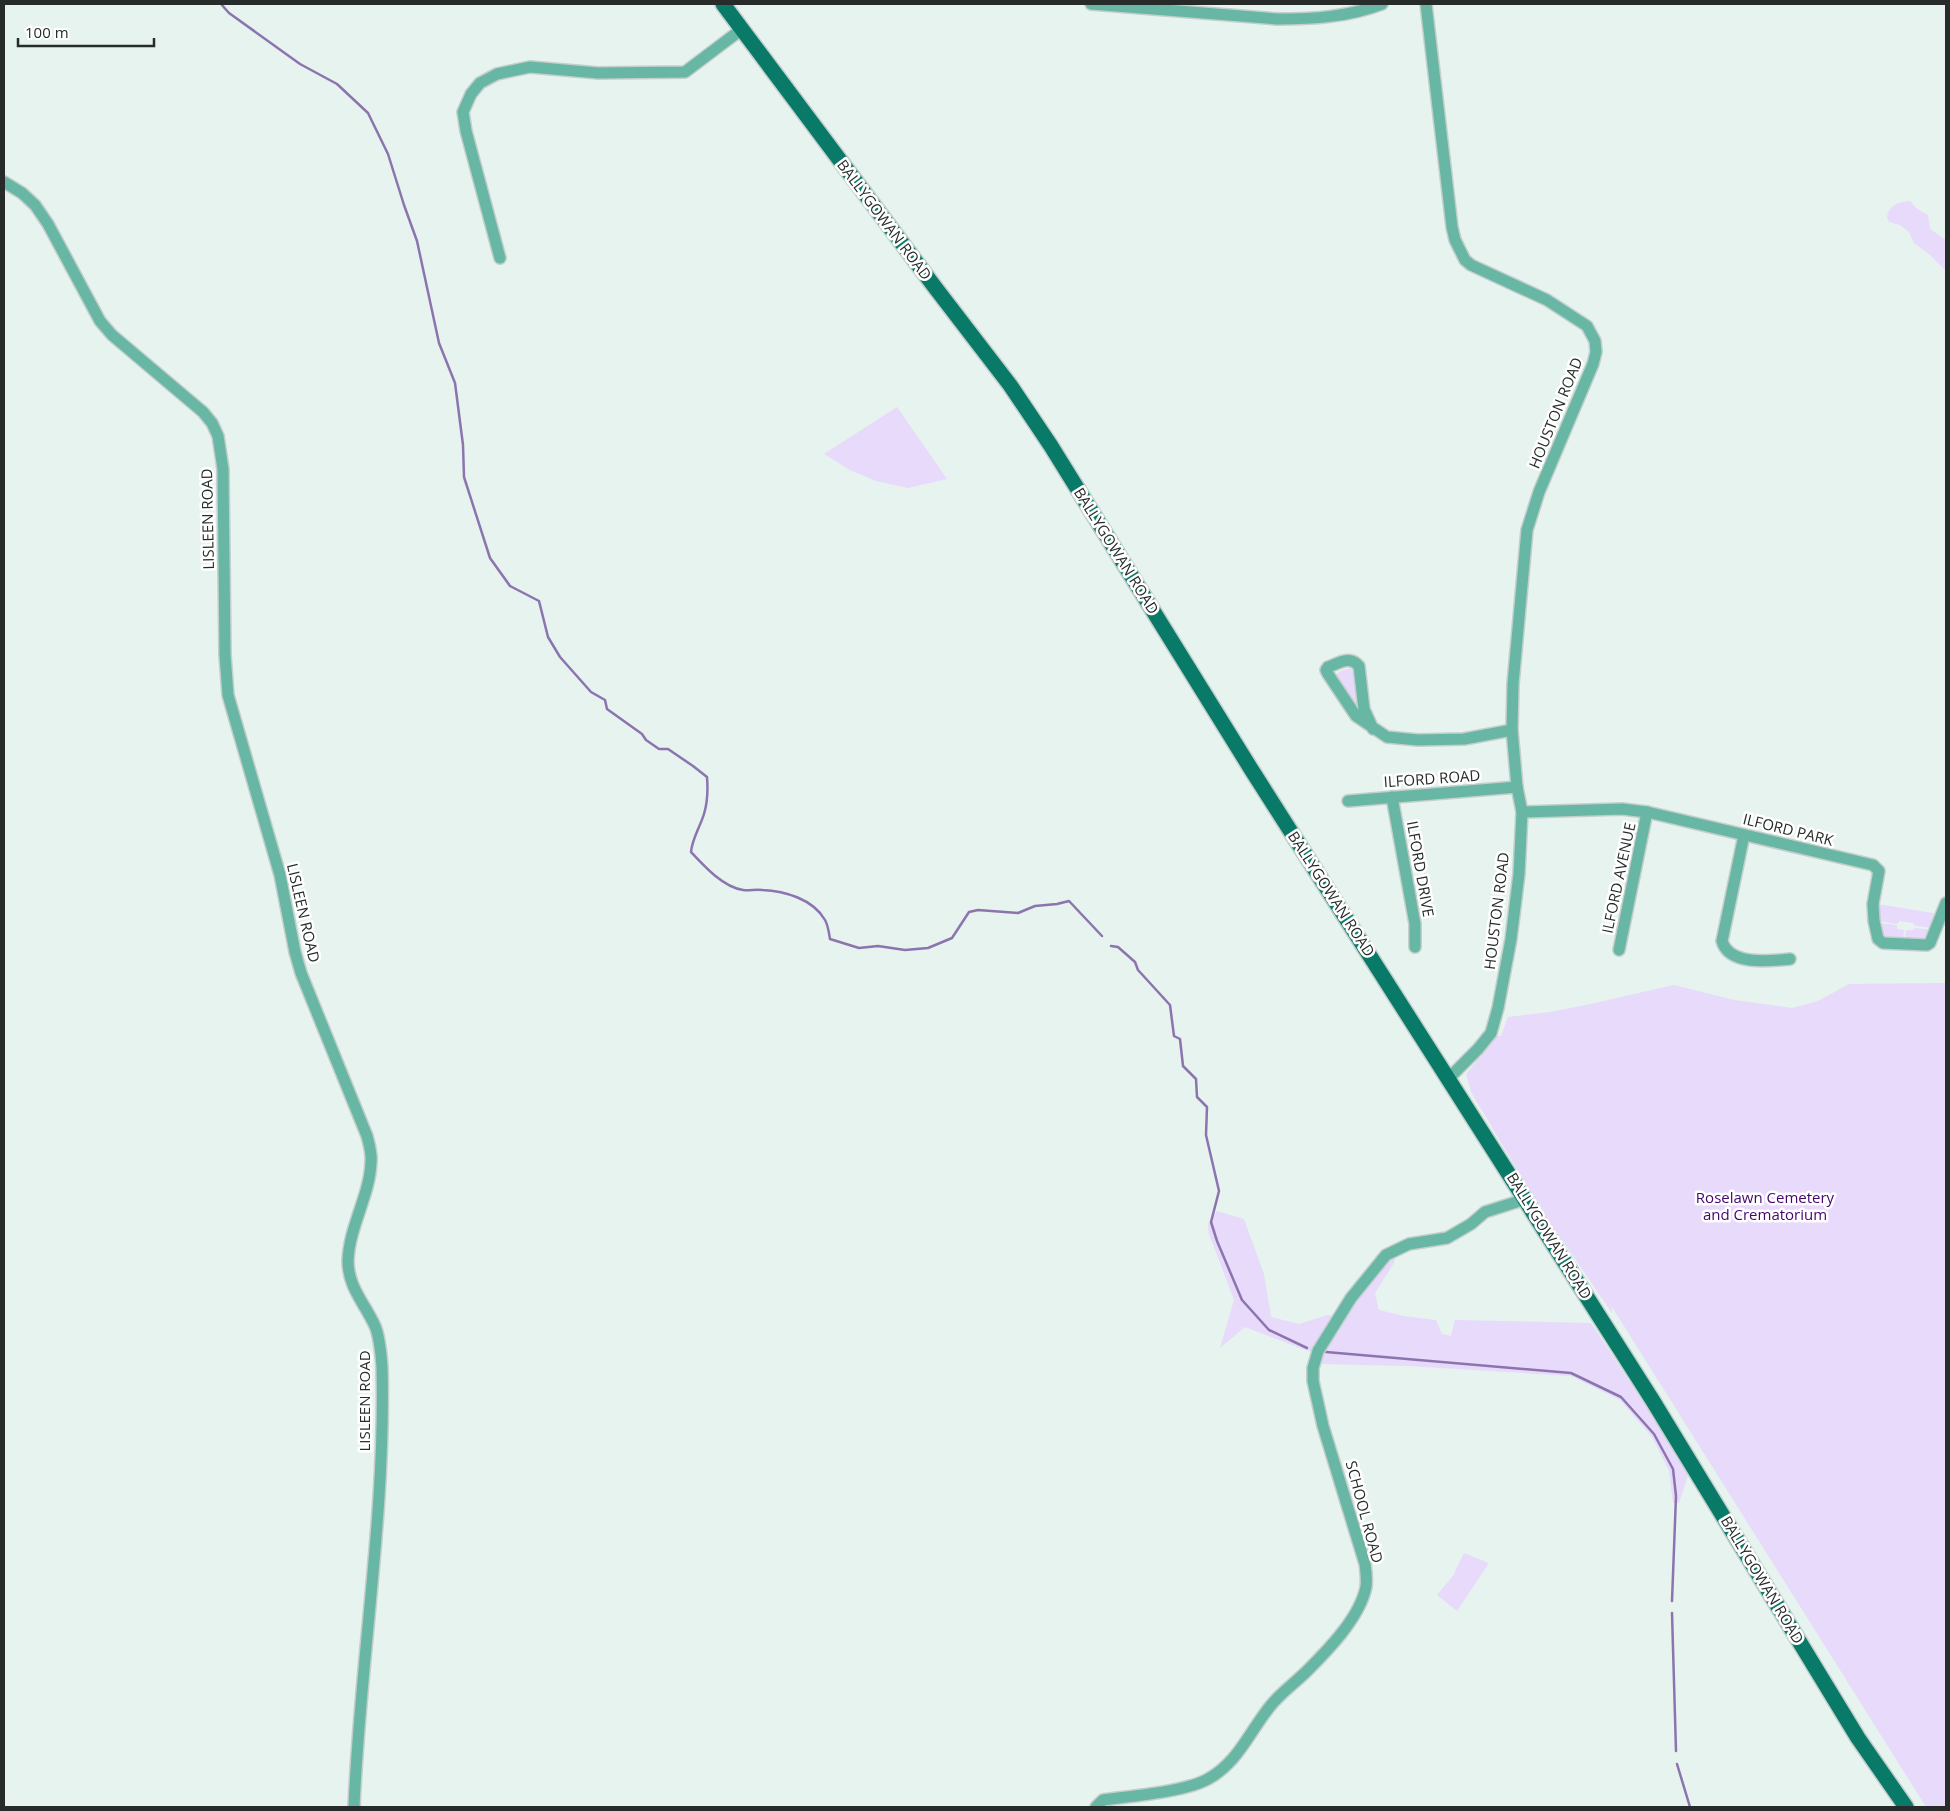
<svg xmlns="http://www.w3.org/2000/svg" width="1950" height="1811" font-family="'Open Sans',sans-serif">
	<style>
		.green { fill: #e8dafa }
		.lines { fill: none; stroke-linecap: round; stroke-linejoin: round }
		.stream { stroke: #8c74ae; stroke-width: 2.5 }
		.minor-casing { stroke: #c4cfcc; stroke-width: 14 }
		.major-casing { stroke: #c4cfcc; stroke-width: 18 }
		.minor { stroke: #68b7a5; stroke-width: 11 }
		.major { stroke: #0a7a68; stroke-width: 15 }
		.labels { text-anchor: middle; stroke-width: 5; stroke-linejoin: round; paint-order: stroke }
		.street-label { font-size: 15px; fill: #272c2b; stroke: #fff }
		.park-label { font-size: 15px; fill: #42066d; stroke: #fff }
	</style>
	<rect width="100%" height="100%" fill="#e6f3ef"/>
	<g class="green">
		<path d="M1910,201L1916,208L1928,215L1930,229L1946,240V271L1930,255L1914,243L1909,232L1900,225L1889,222L1887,217C1889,205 1899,202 1910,201Z"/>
		<path d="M897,407L947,479L908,488L876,481L850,470L824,454Z"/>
		<path d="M1352,668L1356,671L1362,715L1335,679C1337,670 1344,670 1352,668Z"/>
		<path d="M1877,904L1939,914L1933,928L1915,926L1913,923L1899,921L1897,924L1879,921Z"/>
		<path d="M1879,923L1897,925V929L1904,930L1903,940C1886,939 1884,941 1879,923Z"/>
		<path d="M1915,928L1933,930L1927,940H1905L1906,930H1913Z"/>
		<path d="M1946,983V1807H1926L1612,1307V1313L1537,1203L1471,1092L1466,1074L1497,1036H1501L1508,1017L1550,1012L1586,1005L1674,985L1734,1000L1792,1008L1818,1001L1849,984Z"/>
		<path d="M1217,1211L1244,1219L1264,1274L1271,1317L1299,1324L1328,1315L1343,1318L1383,1264L1395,1257L1394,1263L1375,1293L1379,1310L1404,1316L1436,1320L1442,1334L1451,1336L1455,1320L1591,1323L1689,1472L1679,1503H1673L1669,1471L1652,1437L1620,1400L1571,1376L1407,1366L1319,1364L1321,1356L1245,1327L1220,1348L1234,1300L1209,1234L1208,1224Z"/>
		<path d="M1464,1553L1489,1563L1457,1611L1437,1595L1453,1576Z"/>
	</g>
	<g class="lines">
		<g class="stream">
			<path d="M221,4L229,13L300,64L337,84L368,113L388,154L404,205L417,241L439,343L455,383L463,445L464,477L490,558L510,586L539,601L548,637L560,657L591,692L605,700L607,709L642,734L646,740L659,749H668L693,766L707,777C708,790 708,801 704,814C700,827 692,839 691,852C704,866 723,887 743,890C749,891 756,889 762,890C785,891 813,899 825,920C828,925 829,933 830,939L859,948L878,946L905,950L928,948L952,938L969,912L978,910L1018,913L1035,906L1057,904L1069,901L1102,936"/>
			<path d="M1111,946L1118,947L1135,962L1138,970L1170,1005L1174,1036L1180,1039L1183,1066L1196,1079L1197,1097L1207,1107L1206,1135L1219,1191L1211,1222L1217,1241L1242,1300L1269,1330L1307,1348"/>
			<path d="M1326,1352L1571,1373L1621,1397L1654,1434L1673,1469L1676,1496L1672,1601"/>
			<path d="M1672,1613L1676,1751"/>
			<path d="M1677,1764L1690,1807"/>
		</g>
		<g class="minor-casing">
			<g id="minor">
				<path d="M1091,4L1277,19C1313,19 1348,17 1382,4"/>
				<path d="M1426,4L1452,227L1455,240L1465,260L1471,265L1547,300L1587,326L1595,341L1596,352L1593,364L1539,492L1527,530L1513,684L1512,730L1517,787L1522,812L1519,874L1511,939L1498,1008L1491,1033L1478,1049L1449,1078"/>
				<path d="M4,182L22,193L35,205L48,224L100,321L112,335L203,412L212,423L218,436L223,469L225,655L228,695L280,875L295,952L301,973L367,1136C369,1144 372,1153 371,1162C370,1195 349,1227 348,1261C348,1287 365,1304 375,1326C380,1338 381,1354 382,1367C386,1514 360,1660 354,1807"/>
				<path d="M500,258L466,131L463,112L471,94L480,83L497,74L530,67L598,73L685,72L742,29"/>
				<path d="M1373,729L1364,709L1359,666C1350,655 1339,663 1328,667L1326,670L1328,674L1356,716L1387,737L1418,740L1464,739L1512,730"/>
				<path d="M1392,797L1415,924V947"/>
				<path d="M1348,801L1517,787"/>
				<path d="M1522,812L1622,809L1647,812L1873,865L1879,871L1873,904L1874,921L1878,939L1883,943L1927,945L1930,943L1946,903"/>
				<path d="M1744,835L1722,941C1729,966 1770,961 1790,959"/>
				<path d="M1619,950L1647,812"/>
				<path d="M1096,1807L1103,1800C1131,1796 1185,1792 1208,1779C1239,1762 1250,1730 1272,1704C1282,1692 1296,1682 1308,1670C1329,1649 1360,1617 1366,1587C1367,1580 1366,1571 1365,1564L1323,1426L1313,1381V1368L1318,1351L1351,1298L1386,1255L1409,1244L1447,1238L1471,1224L1485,1212L1526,1199"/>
			</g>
		</g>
		<g class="major-casing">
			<path id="major" d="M723,4L934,286L1010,385L1051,446L1251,769L1653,1401L1858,1738L1906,1807"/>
		</g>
		<use href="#minor" class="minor"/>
		<use href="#major" class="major"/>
	</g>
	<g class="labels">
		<g class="street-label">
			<text transform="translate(884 220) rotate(53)" y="5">BALLYGOWAN ROAD</text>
			<text transform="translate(1556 413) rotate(-68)" y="5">HOUSTON ROAD</text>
			<text transform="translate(208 519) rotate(-91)" y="5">LISLEEN ROAD</text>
			<text transform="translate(1116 551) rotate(58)" y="5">BALLYGOWAN ROAD</text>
			<text transform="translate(1432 779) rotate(-4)" y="5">ILFORD ROAD</text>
			<text transform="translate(1788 830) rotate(14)" y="5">ILFORD PARK</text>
			<text transform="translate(1420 869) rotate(80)" y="5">ILFORD DRIVE</text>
			<text transform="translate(1619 878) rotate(-78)" y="5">ILFORD AVENUE</text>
			<text transform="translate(1331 894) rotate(57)" y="5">BALLYGOWAN ROAD</text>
			<text transform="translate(1497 911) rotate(-83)" y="5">HOUSTON ROAD</text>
			<text transform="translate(303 913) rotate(77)" y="5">LISLEEN ROAD</text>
			<text transform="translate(1549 1236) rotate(58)" y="5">BALLYGOWAN ROAD</text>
			<text transform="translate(365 1401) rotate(-90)" y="5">LISLEEN ROAD</text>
			<text transform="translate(1364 1512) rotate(75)" y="5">SCHOOL ROAD</text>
			<text transform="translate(1762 1580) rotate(59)" y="5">BALLYGOWAN ROAD</text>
		</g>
		<g class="park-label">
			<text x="1765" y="1203">Roselawn Cemetery<tspan x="1765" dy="17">and Crematorium</tspan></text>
		</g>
	</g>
	<rect width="1950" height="1811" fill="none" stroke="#272c2b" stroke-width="10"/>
	<path d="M18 38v8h136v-8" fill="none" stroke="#272c2b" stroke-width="2.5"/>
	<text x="25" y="38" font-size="15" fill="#272c2b" stroke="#ffffff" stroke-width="4" paint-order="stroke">100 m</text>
</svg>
